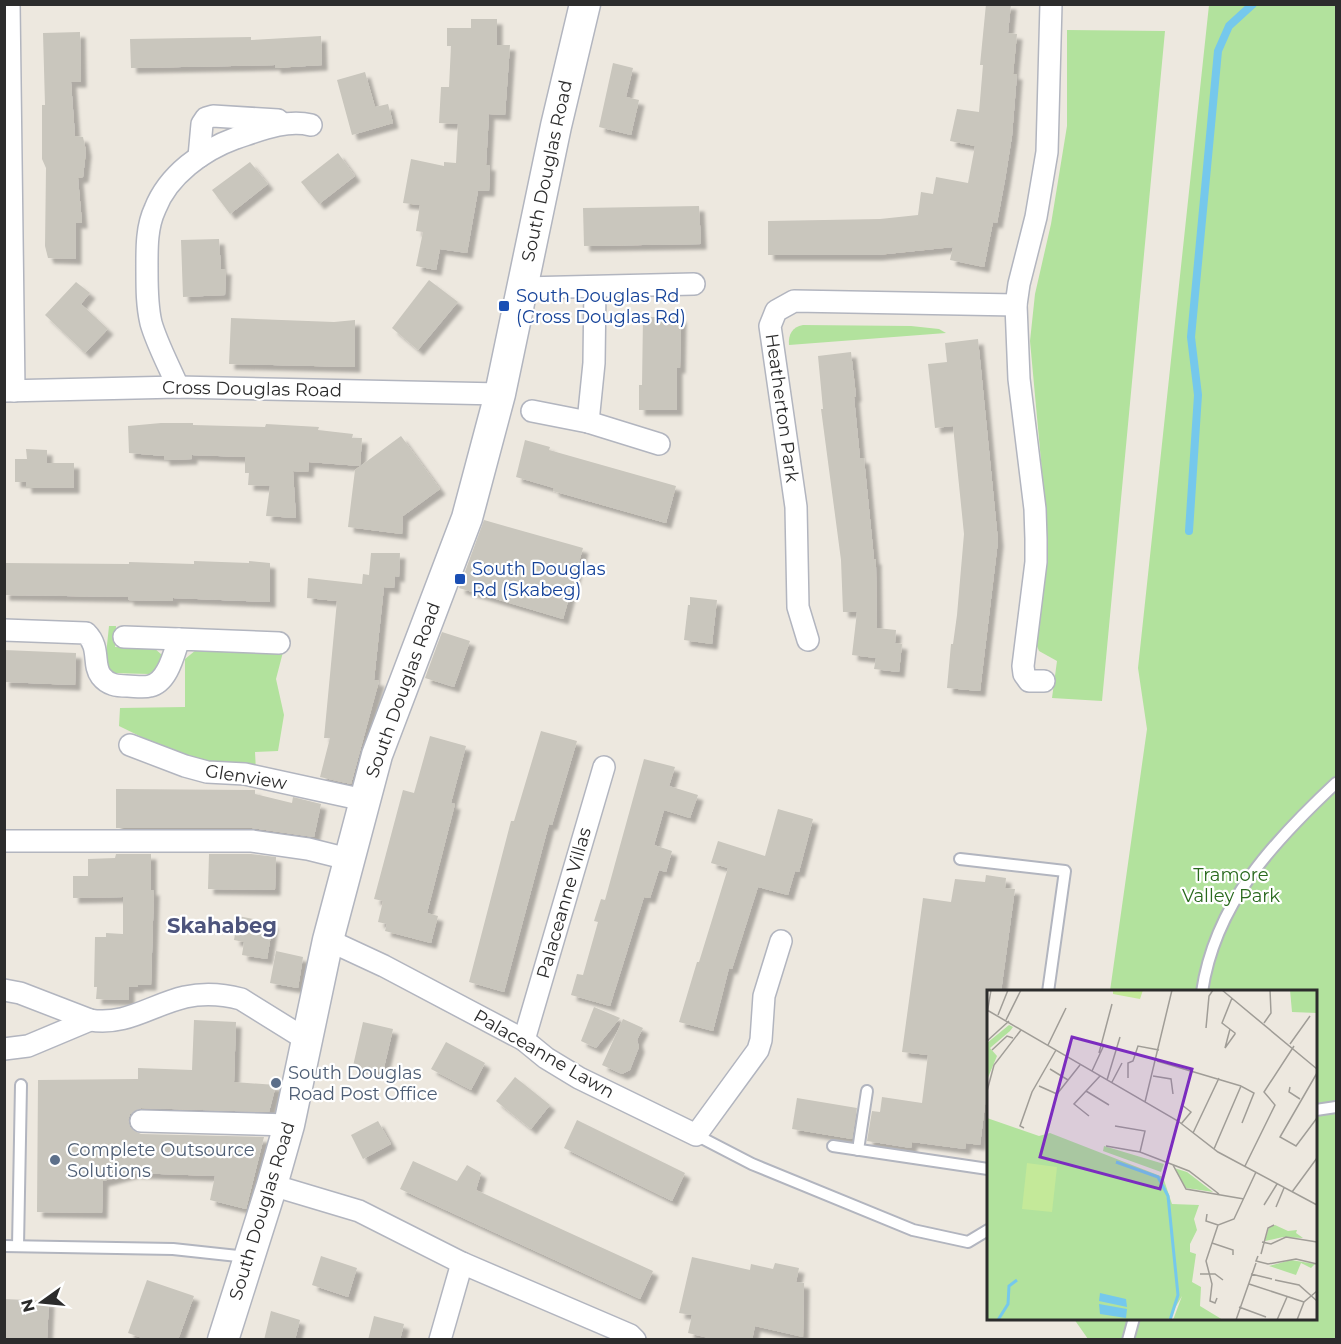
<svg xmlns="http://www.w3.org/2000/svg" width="1341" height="1344" font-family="Montserrat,sans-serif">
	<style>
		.green { fill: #b2e29d }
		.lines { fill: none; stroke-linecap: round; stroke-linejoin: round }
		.stream { stroke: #75c8ec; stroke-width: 8 }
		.building { fill: #c9c6bd; filter: url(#shadow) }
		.lane-casing { stroke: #b2b5bf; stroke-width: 14 }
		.street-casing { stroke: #b2b5bf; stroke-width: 24 }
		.secondary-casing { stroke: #b2b5bf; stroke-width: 33 }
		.lane { stroke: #fff; stroke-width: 10 }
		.street { stroke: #fff; stroke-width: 21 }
		.secondary { stroke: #fff; stroke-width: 30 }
		.transit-dot { fill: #1a4fb4; stroke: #fff; stroke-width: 2 }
		.service-dot { fill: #5c6f8a; stroke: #fff; stroke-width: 2 }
		.labels { text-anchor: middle; stroke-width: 4.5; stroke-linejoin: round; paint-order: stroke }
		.street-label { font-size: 18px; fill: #2c2c2c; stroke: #fff }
		.transit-label { font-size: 18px; fill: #164399; stroke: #fff; text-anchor: start }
		.park-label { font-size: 18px; fill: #29691d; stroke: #fff }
		.service-label { font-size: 18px; fill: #4e5e75; stroke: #fff; text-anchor: start }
		.quarter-label { font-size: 21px; font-weight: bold; fill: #4d547c; stroke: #fff }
		.inset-river { fill: none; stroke: #75c8ec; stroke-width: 3 }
		.inset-road { fill: none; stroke: #a09d97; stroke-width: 1.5 }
		.view { fill: #7b2cbf; fill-opacity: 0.15; stroke: #7b2cbf; stroke-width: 3 }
		.inset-edge { fill: none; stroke: #2c2c2c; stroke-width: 3 }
	</style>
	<defs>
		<filter id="shadow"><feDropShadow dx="5.5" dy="5.5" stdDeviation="1.5" flood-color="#0004"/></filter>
	</defs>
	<rect width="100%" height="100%" fill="#ede8df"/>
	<g class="green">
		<path d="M1209,5H1336V1339H1088L1074,1319L1316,1318V992L1110,991L1147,729L1138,668Z"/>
		<path d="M1067,30L1165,31L1102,701L1052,698L1057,661L1039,651L1035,641L1047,526L1030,341L1035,294L1051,224L1067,126Z"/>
		<path d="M803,325L911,326L939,329L946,333L789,345C788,335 792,327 803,325Z"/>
		<path d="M109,626H116L115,647L154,648L162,655L163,663L149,674L111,673L105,664Z"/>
		<path d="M205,649L283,652L276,679L284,715L278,751L255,752L256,771L195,763L119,726L120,708L185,707V659L196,650Z"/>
	</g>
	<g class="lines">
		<path class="stream" d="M1189,531L1198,395L1191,337L1218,51L1229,26L1253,4"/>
	</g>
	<g class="building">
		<path d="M986,4H1011L1008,33L1017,34L1013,74H1017L1012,136L1005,180L997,223L993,222L984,267L950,260L953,247L877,255H768V221L880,219L918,215L921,192L933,194L936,177L968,183L975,146L950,141L957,109L979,112L983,65H980Z"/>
		<path d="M471,19H497V45H510L505,115L489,114L486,165H490L489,191H478L467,253L440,249L436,270L416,266L423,232L416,231L420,205L403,203L411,159L444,166V162L456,163L458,124L439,123L441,87H449L451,46H447V28H471Z"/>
		<path d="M80,32L81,82H71L75,136L83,137L86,151L83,177L78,178L82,223H76V259L48,258L45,246L46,168L42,159V105H45L43,33Z"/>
		<path d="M321,36L322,65L275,68V65L131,68L130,39L251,37V40Z"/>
		<path d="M613,63L633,68L626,97L639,100L631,135L599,127Z"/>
		<path d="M365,72L375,107L388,104L393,123L352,135L337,80Z"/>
		<path d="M338,153L355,176L319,204L301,182Z"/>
		<path d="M250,162L268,184L230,214L212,190Z"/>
		<path d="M699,206L701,244L584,246L583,208Z"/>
		<path d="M219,239L221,269H226L225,295L183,297L181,240Z"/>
		<path d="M429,280L458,302L418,350L392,328Z"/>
		<path d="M76,282L90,293L81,304L108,329L85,353L45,315Z"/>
		<path d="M643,317H681L680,368H677V410H639V385H642Z"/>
		<path d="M231,318L334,322L355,320V367L229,364Z"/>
		<path d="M978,339L998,541L980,691L947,688L951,644H953L957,615L964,534L953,426L935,428L928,364L947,362L945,343Z"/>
		<path d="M851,352L856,396L854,397L860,458H864L874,559H876V567L877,628L896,630L895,643L902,644L899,672L874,669L876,658L852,655L857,612H843L841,560L821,409H823L818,356Z"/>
		<path d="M161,423H193V425L265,427L266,424L319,427L318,430L353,434L352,438H362L360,466L309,462L308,472L293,471L296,518L266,516L270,486L248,485L249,473H245V457L192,455V459L164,460V456L129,453L128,426Z"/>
		<path d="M401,436L440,489L403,516L402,534L348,527L355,470Z"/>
		<path d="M525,440L550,447L549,450L676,486L666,523L553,491L554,488L516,477Z"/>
		<path d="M26,449L47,450V463H74V488H26V482H15V459H27Z"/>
		<path d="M484,520L583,548L563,619L459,588Z"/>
		<path d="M371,553H400L399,577L395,576L394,588L384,587L374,680L379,681L351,784L320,777L330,738H324L337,601L307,598L308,578L362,584L363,574L369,575Z"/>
		<path d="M194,561L249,563V561L270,563V602L173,598V601L128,600V597L4,595V563L129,564V562L194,564Z"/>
		<path d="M690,597L717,600L712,644L684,640L688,605H690Z"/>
		<path d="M442,632L470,641L454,687L425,678Z"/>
		<path d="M4,650L76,653L75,685L4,682Z"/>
		<path d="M541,731L577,741L552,825L549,824L504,992L469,982L511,821H514Z"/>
		<path d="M430,736L466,746L451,803L455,804L427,913L438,916L431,943L385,931L387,924L378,922L383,901L374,899L403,790L414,793Z"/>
		<path d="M644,759L675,767L669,786L698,795L690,818L664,810L654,845L672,851L666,872L659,870L650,898L644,897L610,1006L571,995L577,974L583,975L598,922L594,921L601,899L605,900Z"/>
		<path d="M116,789L255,790V794L292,803L293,797L321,804L314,837L252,828H116Z"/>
		<path d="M778,809L813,819L799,872L795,871L788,895L758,887L732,969L729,968L713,1031L679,1022L697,962H699L728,868L711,863L718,841L765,856Z"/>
		<path d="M116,854H151V890H154L151,985H138V987H129V1000L96,999L97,987H94L95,937H106V933L123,934V897L73,898V876H88V859L115,858Z"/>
		<path d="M209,854H251L276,857L275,890L208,889Z"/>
		<path d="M986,875L1006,878L1005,888L1015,889L1001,992H988V1081L980,1145L966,1143L965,1149L912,1142L911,1148L867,1141L872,1111L880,1112L882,1097L922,1103L928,1055L902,1052L923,898L951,902L955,879L985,882Z"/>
		<path d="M238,916L273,923L267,959L242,955L244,942L234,940Z"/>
		<path d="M276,951L303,957L298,988L270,983Z"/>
		<path d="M594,1007L620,1018L596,1048L581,1041Z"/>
		<path d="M623,1019L643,1028L637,1040L639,1047L630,1070L622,1074L602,1065Z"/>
		<path d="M194,1020L236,1022L234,1082L276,1085L269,1112L141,1108L130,1114L128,1120L130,1127L134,1131L141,1134L264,1137L246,1209L210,1200L215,1176L133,1173L103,1181L102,1213L37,1212L38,1080L138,1079V1068L192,1070Z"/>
		<path d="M363,1022L393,1029L383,1072L353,1066Z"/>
		<path d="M446,1042L485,1063L471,1090L431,1069Z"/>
		<path d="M515,1077L550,1105L531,1129L496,1101Z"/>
		<path d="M797,1098L857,1108L852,1139L792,1129Z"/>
		<path d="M577,1120L685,1173L672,1201L564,1148Z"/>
		<path d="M378,1121L391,1144L363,1159L351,1135Z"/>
		<path d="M413,1161L457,1181L467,1165L481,1173L476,1190L653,1271L640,1299L400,1189Z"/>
		<path d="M321,1256L357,1268L348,1297L312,1285Z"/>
		<path d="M692,1257L750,1270L751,1264L773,1269L775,1263L799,1268L796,1282L804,1283L803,1337L755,1326L752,1340H717L688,1333L692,1315L679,1313Z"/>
		<path d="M147,1280L194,1296L178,1340H148L128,1333Z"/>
		<path d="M4,1299L49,1301L47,1340H4Z"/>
		<path d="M271,1311L300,1320L295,1340H264Z"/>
		<path d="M374,1316L404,1324L400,1340H368Z"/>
	</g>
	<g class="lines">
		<g class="lane-casing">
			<g id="lane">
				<path d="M960,859L1065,871L1048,992"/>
				<path d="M1202,992C1215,903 1274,841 1336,783"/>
				<path d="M1316,1110L1336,1107"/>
				<path d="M696,1135L752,1164L913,1230L968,1242L988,1230"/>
				<path d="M833,1146L988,1169"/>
				<path d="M858,1150L867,1091"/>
				<path d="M4,1246L173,1249L247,1257"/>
				<path d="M18,1246L21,1085"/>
				<path d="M1128,1340L1134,1318"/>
			</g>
		</g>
		<g class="street-casing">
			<g id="street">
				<path d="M9,4L14,391"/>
				<path d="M199,157L202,124L206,118L213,116L278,120"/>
				<path d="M523,288L694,284"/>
				<path d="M178,387C169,366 157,344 151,323C147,306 147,289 147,272C147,251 146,228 155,209C168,175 203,150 236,138C260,130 286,119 311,125"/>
				<path d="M4,391L178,387L500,394"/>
				<path d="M532,411L588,422L659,444"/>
				<path d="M588,422L594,363L595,287"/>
				<path d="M4,630L86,633C101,648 92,664 101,676C108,685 117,686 127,686C134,686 143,688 150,686C168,682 174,653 179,639L279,643"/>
				<path d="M124,637L179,639"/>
				<path d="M808,640L798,607L796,507L770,326L776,311L794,301L1016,305"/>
				<path d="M1044,681H1029L1024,674L1023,666L1036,562V539L1035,509L1019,379L1016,305L1019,284L1036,217L1047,152L1051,4"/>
				<path d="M130,745L185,766L207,772L245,774L364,800"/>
				<path d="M4,841H252L308,849L348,859"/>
				<path d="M328,940L384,966L524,1040L546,1058L579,1078L696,1135L758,1050L761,1040L764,996L781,941"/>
				<path d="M4,990L20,993L90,1020C126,1026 151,1005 185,997C204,993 222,994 241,999L307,1040"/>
				<path d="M524,1040L604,767"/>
				<path d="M4,1049L28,1046L90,1020"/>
				<path d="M141,1121L289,1125"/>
				<path d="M272,1185L359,1211L462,1263L630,1335L635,1340"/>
				<path d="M440,1340L462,1263"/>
			</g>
		</g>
		<g class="secondary-casing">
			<path id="secondary" d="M223,1340L272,1185L289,1125L328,940L377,755L467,518L500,394L556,126L585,4"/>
		</g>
		<use href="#lane" class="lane"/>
		<use href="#street" class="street"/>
		<use href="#secondary" class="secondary"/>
	</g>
	<g class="transit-dot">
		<rect x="498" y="300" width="12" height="12" rx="3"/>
		<rect x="454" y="573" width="12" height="12" rx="3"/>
	</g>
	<g class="service-dot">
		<circle cx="276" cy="1083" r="6"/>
		<circle cx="55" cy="1160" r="6"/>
	</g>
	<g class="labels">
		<g class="street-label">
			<text transform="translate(547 171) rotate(-78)" y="6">South Douglas Road</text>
			<text transform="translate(252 389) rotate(1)" y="6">Cross Douglas Road</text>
			<text transform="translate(782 408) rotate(82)" y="6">Heatherton Park</text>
			<text transform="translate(403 690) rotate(-70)" y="6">South Douglas Road</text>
			<text transform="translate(246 777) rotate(9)" y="6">Glenview</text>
			<text transform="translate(564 903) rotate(-74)" y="6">Palaceanne Villas</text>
			<text transform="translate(544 1054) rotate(30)" y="6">Palaceanne Lawn</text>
			<text transform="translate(262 1211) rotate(-73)" y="6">South Douglas Road</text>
		</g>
		<g class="transit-label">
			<text x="516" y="302">South Douglas Rd<tspan x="516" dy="21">(Cross Douglas Rd)</tspan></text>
			<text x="472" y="575">South Douglas<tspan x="472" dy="21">Rd (Skabeg)</tspan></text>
		</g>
		<g class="park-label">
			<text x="1231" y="881">Tramore<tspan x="1231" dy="21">Valley Park</tspan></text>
		</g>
		<g class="service-label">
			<text x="288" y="1079">South Douglas<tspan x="288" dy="21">Road Post Office</tspan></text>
			<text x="67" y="1156">Complete Outsource<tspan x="67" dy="21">Solutions</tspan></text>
		</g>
		<g class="quarter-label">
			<text x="222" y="933">Skahabeg</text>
		</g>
	</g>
	<g transform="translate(987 990)">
		<rect width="330" height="330" fill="#ede8df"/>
		<path d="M303,0H330V23L305,22ZM22,35L26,37L23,41L3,58L10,66L0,90V53ZM0,128L52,146L63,143L176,187L185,214L212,215L207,229L210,240L203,254V262L209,264L205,292L214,297L213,316L236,330H186L195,306L181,330H0ZM117,156L177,174L174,182L116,161ZM187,178L200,182L226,202L199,198ZM288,235L301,241L310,240L309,243L316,248L296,247L278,251L282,237ZM304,270L328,274L324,278L314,273L309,285L282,276Z" fill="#b2e29d"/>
		<path d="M126,0H156L153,9L126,4ZM40,173L70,177L65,222L35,219Z" fill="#c4e999"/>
		<path d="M113,303L139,309L140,317L112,311ZM112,314L140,319L139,328L113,324Z" fill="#75c8ec"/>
		<path class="inset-river" d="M129,172L171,187L181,206L191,305L183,330M11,330L21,314L22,296L30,290"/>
		<path class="inset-road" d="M235,0L330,79M0,20L191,131L231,162L330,215M0,24L4,0M11,25L21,0M19,30L34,0M277,33L284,23L283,0M219,38L222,6L226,0M243,39L238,58L248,44V43L235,33L245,8M0,51L22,31M303,54L323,26M61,55L79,18M5,60L20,46L26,48M112,63L125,14M170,71L254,96M63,79L81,90M105,81L117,55M330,83L293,147L309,156L330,128M166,86L184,89L186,104M141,88V73L146,71L151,56L172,60M120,90L133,47M125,92L135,73M52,96L70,104L93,75M303,97L302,102L313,109M0,101L7,75L34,40M99,101L122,115M158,112L185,0M102,126L87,114L113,86M194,134L204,122L195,115M128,136L158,141L153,162M37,138L33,136L45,102L69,60M206,143L232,88M119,156L153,162L202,181L232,204M227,159L254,96L267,103L255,133M186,175L199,199L257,209M258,176L288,115L277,102L307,56M305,202L330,168M277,215L290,194M289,217L297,198M220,224L219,231L231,235M275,252L284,254L299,247L330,252M225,253L246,260V265M274,264L281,238L287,235M271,266L269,271L281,274L309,269L330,274M213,284H228L236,290M264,284L285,289M288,290L312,295L330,311M262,294L317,312M230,308L228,313L223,311L225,294L219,271L231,235L247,229L269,182M252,317L279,327M249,330L269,273M290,330L300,307M310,330L317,312L330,301"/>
		<path class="view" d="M85,47L205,79L173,199L53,167Z"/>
		<rect width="330" height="330" class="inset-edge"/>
	</g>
	<rect width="1341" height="1344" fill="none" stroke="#2c2c2c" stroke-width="12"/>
	<g transform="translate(42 1302) rotate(255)" stroke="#ffffff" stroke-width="4.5" paint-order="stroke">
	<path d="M0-4.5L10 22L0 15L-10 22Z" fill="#2c2c2c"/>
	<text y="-9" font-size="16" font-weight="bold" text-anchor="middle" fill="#2c2c2c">N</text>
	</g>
</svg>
